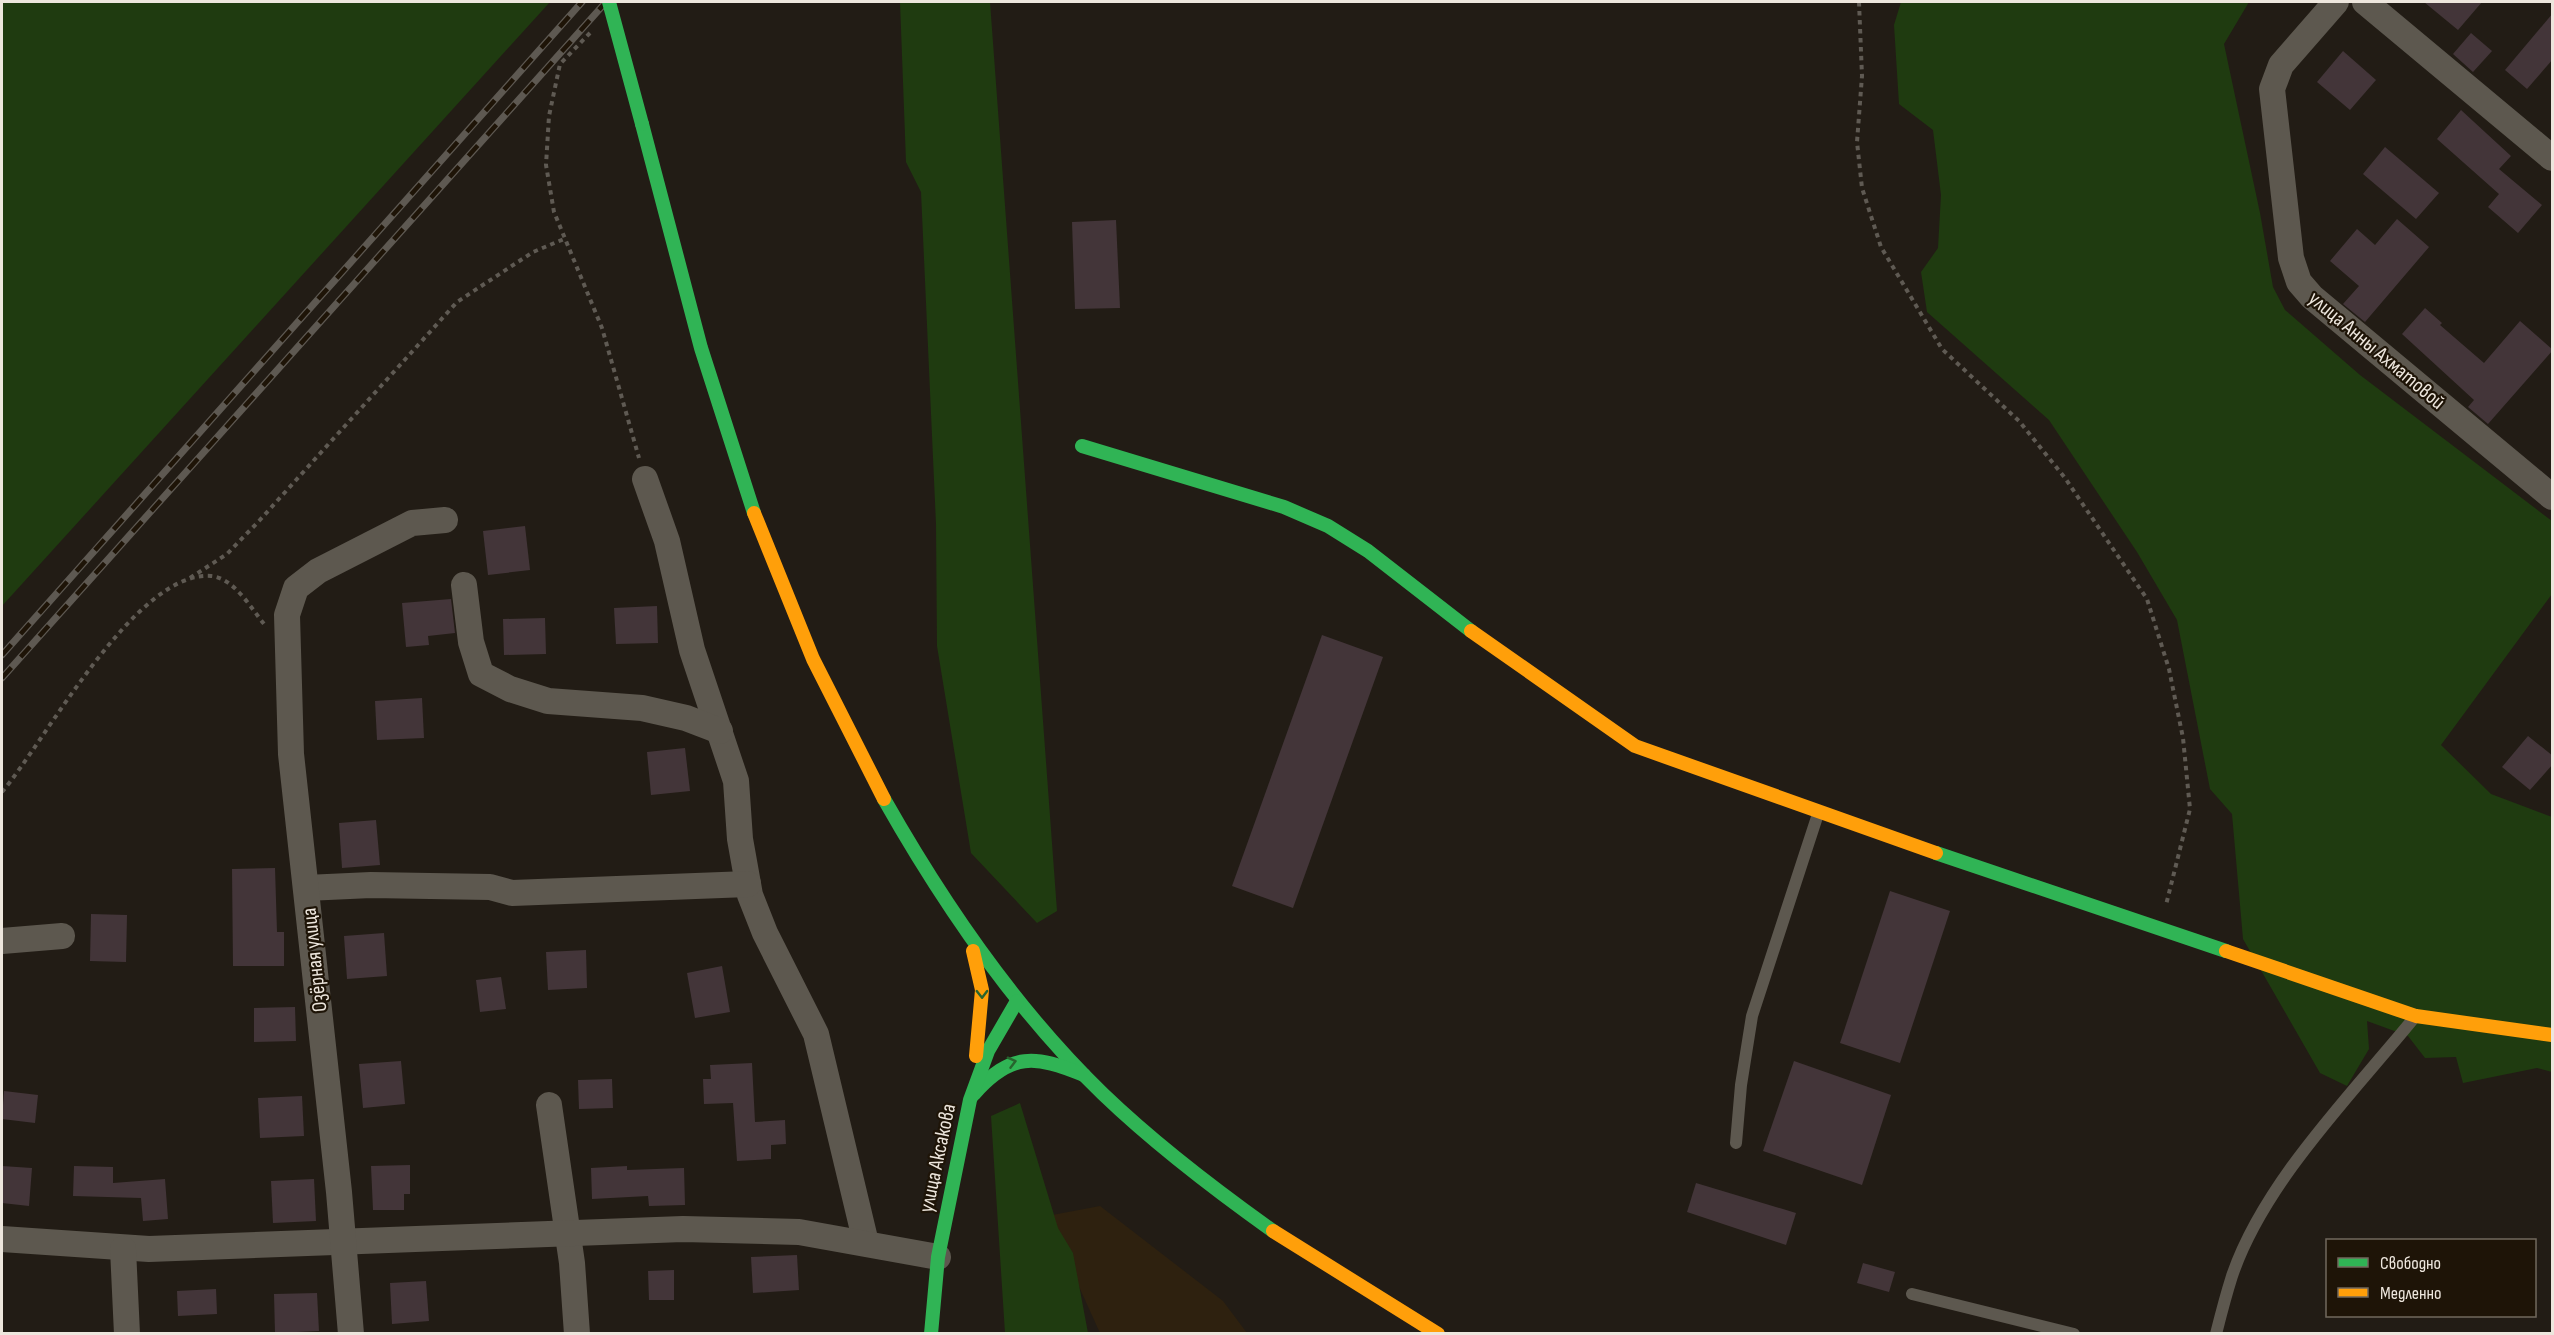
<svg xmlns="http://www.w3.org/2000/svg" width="2554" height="1335" font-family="'Sofia Sans Condensed',sans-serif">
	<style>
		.built { fill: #2e210f }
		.green { fill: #1f3b10 }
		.building { fill: #433539 }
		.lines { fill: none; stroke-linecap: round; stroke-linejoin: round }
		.path { stroke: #5f5a53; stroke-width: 4; stroke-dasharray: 4.5 4.5; stroke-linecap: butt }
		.lane { stroke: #5d584f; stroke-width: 12 }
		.street { stroke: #5d584f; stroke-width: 26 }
		.fast { stroke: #30b455; stroke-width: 14 }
		.slow { stroke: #ff9f0a; stroke-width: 14 }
		.rail-casing { stroke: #5e5952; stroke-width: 7 }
		.rail { stroke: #1e1407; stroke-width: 4.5; stroke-dasharray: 14; stroke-linecap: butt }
		.fast-bridge { stroke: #30b455; stroke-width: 14 }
		.oneway { stroke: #27642e }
		.labels { text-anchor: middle; stroke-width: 4.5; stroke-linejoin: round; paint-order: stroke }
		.street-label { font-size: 21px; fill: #ede6dd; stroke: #1e1407 }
	</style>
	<rect width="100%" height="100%" fill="#221c15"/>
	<path class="built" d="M1100,1206L1223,1301L1247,1333H1100L1047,1216Z"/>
	<g class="green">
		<path d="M2,2H550L2,606Z"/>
		<path d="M900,2H990L1057,911L1037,923L971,853L937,646L936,524L921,192L906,162Z"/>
		<path d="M1901,2H2249L2224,44L2260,213L2273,287L2285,310L2360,375L2552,521V594L2441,745L2491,794L2552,817V1072L2537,1068L2463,1083L2456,1057L2425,1058L2408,1036L2367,1021L2369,1049L2347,1086L2320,1073L2243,939L2232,814L2210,789L2177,620L2137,552L2049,420L1927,312L1921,272L1938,248L1941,195L1933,130L1899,104L1894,25Z"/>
		<path d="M1020,1103L1058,1228L1073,1253L1088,1333H1005L991,1116Z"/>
	</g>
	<g class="building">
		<path d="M2424,2H2482L2458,30Z"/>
		<path d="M2553,13V59L2527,89L2505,70Z"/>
		<path d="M2471,33L2492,51L2473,72L2453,54Z"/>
		<path d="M2343,51L2376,80L2350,110L2317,82Z"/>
		<path d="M2461,110L2511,156L2499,169L2542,205L2518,233L2488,207L2499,194L2437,139Z"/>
		<path d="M2385,147L2439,193L2416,219L2363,174Z"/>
		<path d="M2397,219L2429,247L2365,322L2343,304L2359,286L2330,261L2357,229L2375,245Z"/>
		<path d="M1116,220L1120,308L1075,309L1072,222Z"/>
		<path d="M2425,308L2442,323L2440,325L2484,363L2520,321L2553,350L2488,424L2468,407L2474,400L2402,334Z"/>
		<path d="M525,526L530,570L488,575L483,531Z"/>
		<path d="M451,599L455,633L428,636L429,645L406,647L402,603Z"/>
		<path d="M657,606L658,643L616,644L614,608Z"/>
		<path d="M545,618L546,654L504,655L503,619Z"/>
		<path d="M1322,635L1383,657L1293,908L1232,886Z"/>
		<path d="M422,698L424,738L377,740L375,701Z"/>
		<path d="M2528,736L2553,756V764L2530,790L2502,767Z"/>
		<path d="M685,748L690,791L651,795L647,752Z"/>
		<path d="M376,820L380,865L342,868L339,823Z"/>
		<path d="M275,868L277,932H284V966H233L232,869Z"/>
		<path d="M1890,891L1950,911L1900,1063L1840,1043Z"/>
		<path d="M91,914L127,915L126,962L90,961Z"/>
		<path d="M384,933L387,976L347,979L344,936Z"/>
		<path d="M586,950L587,988L548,990L546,952Z"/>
		<path d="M722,966L730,1012L695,1018L687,973Z"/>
		<path d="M501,977L506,1009L480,1012L476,980Z"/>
		<path d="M295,1007L296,1041L254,1042V1008Z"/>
		<path d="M401,1061L405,1104L363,1108L359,1064Z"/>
		<path d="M1794,1061L1891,1095L1862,1185L1763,1151Z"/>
		<path d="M752,1063L755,1122L785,1120L786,1144L771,1145V1159L737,1161L733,1103L704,1104L703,1079H711L710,1065Z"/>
		<path d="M612,1079L613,1108L579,1109L578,1080Z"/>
		<path d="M4,1091L38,1095L35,1123L2,1119Z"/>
		<path d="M302,1096L304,1136L260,1138L258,1098Z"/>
		<path d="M410,1165V1194H404V1210H373L371,1166Z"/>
		<path d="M2,1166L32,1168L29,1206L2,1203Z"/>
		<path d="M74,1166L113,1167V1183L165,1179L168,1219L143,1221L141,1198L73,1196Z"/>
		<path d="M627,1166V1170L684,1168L685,1205L649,1206L648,1196L592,1199L591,1168Z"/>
		<path d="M314,1179L316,1221L273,1223L271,1181Z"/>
		<path d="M1696,1183L1796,1213L1786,1245L1687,1212Z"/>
		<path d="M797,1255L799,1290L753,1293L751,1257Z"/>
		<path d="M1863,1263L1895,1272L1889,1292L1857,1283Z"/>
		<path d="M674,1270V1300H649L648,1271Z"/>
		<path d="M426,1281L429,1321L392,1324L390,1283Z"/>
		<path d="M216,1289L217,1314L178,1316L177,1291Z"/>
		<path d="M317,1293L319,1331L275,1333L274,1294Z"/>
	</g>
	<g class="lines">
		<g class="path">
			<path d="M1859,2L1862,76L1857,142L1862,188L1881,247L1942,349L2019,421L2065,478L2147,599L2169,669L2183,738L2190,809L2166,905"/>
			<path d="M590,33L560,64L549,116L546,165L554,212L602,328L639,458"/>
			<path d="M190,578L227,554L259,521L457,302L533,252L564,239"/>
			<path d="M2,792C46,740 136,570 211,576C234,578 251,608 264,624"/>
		</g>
		<g class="lane">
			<path d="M1736,1143L1741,1085L1752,1016L1818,814"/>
			<path d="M1912,1294L2074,1334"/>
			<path d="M2216,1334C2221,1314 2226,1295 2232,1276C2264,1182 2352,1094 2414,1018"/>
		</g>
		<g class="street">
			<path d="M2336,2L2281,65L2272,89L2291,258L2299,282L2312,297L2552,497"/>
			<path d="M2365,2L2552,158"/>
			<path d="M645,479L667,541L692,650L736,781L740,839L750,895L765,933L816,1034L866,1243"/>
			<path d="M464,585L471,642L481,674L510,689L548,701L642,708L686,718L720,731"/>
			<path d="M306,888L371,885L490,887L512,893L748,884"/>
			<path d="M2,941L62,936"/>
			<path d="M549,1105L572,1263L577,1334"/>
			<path d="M2,1239L149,1249L683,1229L799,1232L938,1257"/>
			<path d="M123,1249L127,1334"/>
			<path d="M351,1334L339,1192L291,754L287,615L296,588L318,571L412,523L445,520"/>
		</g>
		<g class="fast">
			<path d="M642,124L701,348L754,513"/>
			<path d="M1082,446L1284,507L1328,526L1368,551L1471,631"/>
			<path d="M884,799C944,905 1015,1009 1103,1094C1155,1144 1214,1189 1273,1231"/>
			<path d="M1936,853L2226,951"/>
			<path d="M974,1094C1011,1052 1035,1055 1084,1075"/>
			<path d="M931,1334L938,1257L970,1100L988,1051L1017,1001"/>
		</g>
		<g class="slow">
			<path d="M754,513L813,659L884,799"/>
			<path d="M1471,631L1635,746L1936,853"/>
			<path d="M973,951L982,990L976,1056"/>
			<path d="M2226,951L2416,1016L2552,1035"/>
			<path d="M1273,1231L1438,1334"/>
		</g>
		<g class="rail-casing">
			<g id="rail">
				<path d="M2,655L582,2"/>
				<path d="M2,678L606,2"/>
			</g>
		</g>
		<use href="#rail" class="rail"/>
		<path class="fast-bridge" d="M609,2L642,124"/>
	</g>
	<defs><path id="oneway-chevron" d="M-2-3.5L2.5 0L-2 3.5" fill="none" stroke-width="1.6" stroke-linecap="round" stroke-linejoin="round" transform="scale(1.5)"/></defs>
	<g class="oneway">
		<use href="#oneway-chevron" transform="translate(982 994) rotate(89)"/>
		<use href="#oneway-chevron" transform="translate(1012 1062) rotate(-15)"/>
	</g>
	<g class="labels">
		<g class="street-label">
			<text transform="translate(2377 350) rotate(40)" y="7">улица Анны Ахматовой</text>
			<text transform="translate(314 960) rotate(-96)" y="7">Озёрная улица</text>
			<text transform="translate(937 1158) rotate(-78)" y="7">улица Аксакова</text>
		</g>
	</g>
	<rect width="2554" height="1335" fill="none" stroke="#ede6dd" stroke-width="6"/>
	<rect x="2326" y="1239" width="210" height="78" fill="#1e1407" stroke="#71685d" stroke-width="1.5"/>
	<rect x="2338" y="1258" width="30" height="9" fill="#30b455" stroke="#71685d" stroke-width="1.5"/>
	<text x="2380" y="1269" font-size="18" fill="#ede6dd">Свободно</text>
	<rect x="2338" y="1288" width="30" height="9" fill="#ff9f0a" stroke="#71685d" stroke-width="1.5"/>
	<text x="2380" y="1299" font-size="18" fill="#ede6dd">Медленно</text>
</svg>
